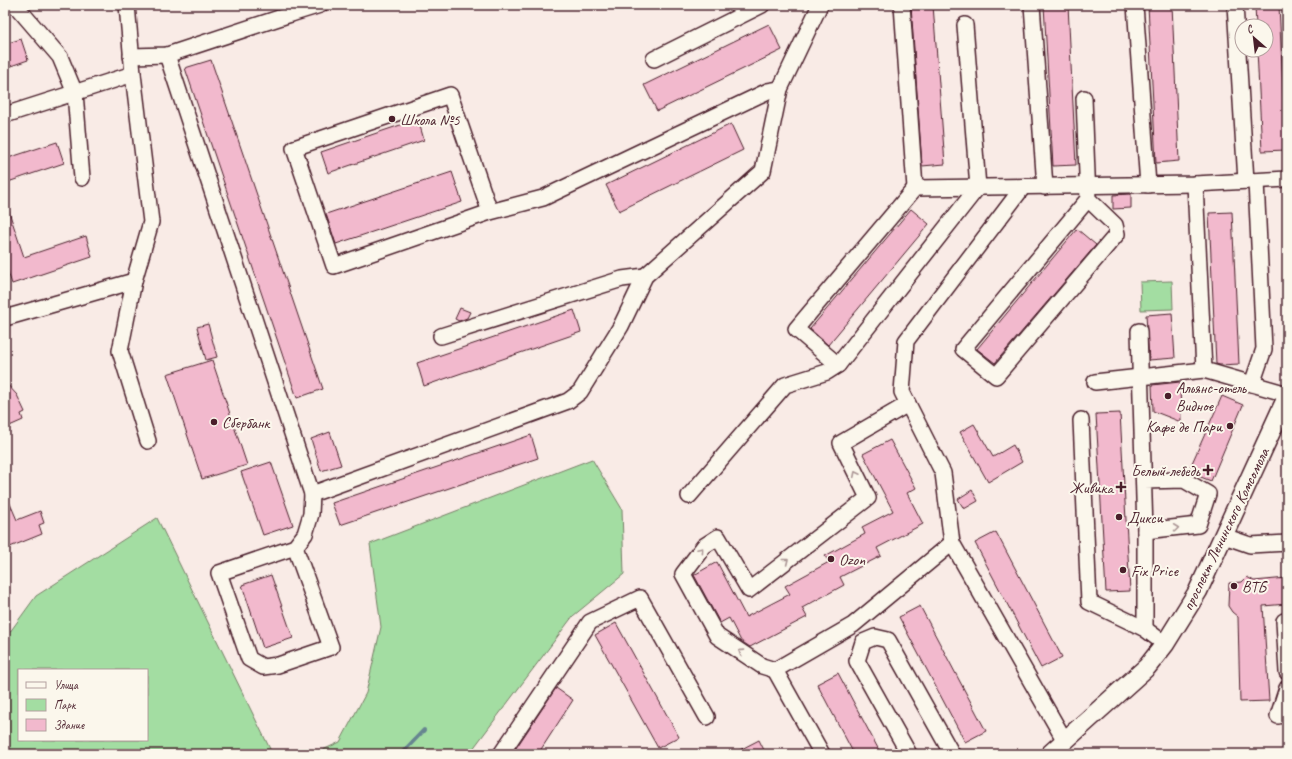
<svg xmlns="http://www.w3.org/2000/svg" width="1292" height="759" font-family="Caveat,sans-serif">
	<style>
		.green { fill: #a3dda2; stroke: #767e66; fill-rule: evenodd }
		.lines { fill: none; stroke-linecap: round; stroke-linejoin: round }
		.stream { stroke: #668590; stroke-width: 4 }
		.building { fill: #f2b9cd; stroke: #4a1f2b }
		.minor-casing { stroke: #4a1f2b; stroke-width: 18 }
		.major-casing { stroke: #4a1f2b; stroke-width: 21 }
		.minor { stroke: #fbf7ec; stroke-width: 15 }
		.major { stroke: #fbf7ec; stroke-width: 18 }
		.oneway { stroke: #ab9695 }
		.poi-dot { fill: #4a1f2b; stroke: #fbf7ec; stroke-width: 1.5 }
		.labels { text-anchor: middle; stroke-width: 4; stroke-linejoin: round; paint-order: stroke }
		.poi-label { font-size: 16px; fill: #4a1f2b; stroke: #fbf7ec; text-anchor: start }
		.street-label { font-size: 16px; fill: #4a1f2b; stroke: #fbf7ec }
	</style>
	<rect width="100%" height="100%" fill="#f9ebe6"/>
	<filter id="ink" filterUnits="userSpaceOnUse"><feTurbulence type="fractalNoise" baseFrequency=".025" numOctaves="2"/><feDisplacementMap in="SourceGraphic" scale="8" xChannelSelector="R" yChannelSelector="G"/><feConvolveMatrix kernelMatrix="1 2 1 2 8 2 1 2 1" color-interpolation-filters="sRGB"/></filter>
	<g filter="url(#ink)">
		<g class="green">
			<path d="M1172,281L1173,309L1141,310L1140,282Z"/>
			<path d="M592,459L622,509L624,574L573,616L469,754H314L340,742L366,693L381,627L370,544Z"/>
			<path d="M157,518L271,751L277,754H5V636H7L36,596ZM19,670H147V740H19Z"/>
		</g>
		<g class="lines">
			<path class="stream" d="M401,754L424,730"/>
		</g>
		<g class="building">
			<path d="M911,5H933L945,164L922,166Z"/>
			<path d="M1044,5H1068L1076,165L1053,166Z"/>
			<path d="M1148,5H1172L1179,161L1156,163Z"/>
			<path d="M1255,5H1279L1286,150L1262,151L1257,50H1266V26H1256Z"/>
			<path d="M769,24L782,50L657,111L644,85Z"/>
			<path d="M21,39L28,60L5,68V44Z"/>
			<path d="M211,60L323,389L297,398L185,68Z"/>
			<path d="M418,119L424,140L328,173L321,152Z"/>
			<path d="M731,124L743,150L619,211L606,185Z"/>
			<path d="M57,142L64,163L5,183V159Z"/>
			<path d="M452,172L462,202L336,244L326,214Z"/>
			<path d="M1131,194V208L1113,209V195Z"/>
			<path d="M7,206L24,257L86,236L92,257L12,284L5,263V207Z"/>
			<path d="M911,209L929,224L828,345L810,329Z"/>
			<path d="M1232,212L1239,364L1220,365L1216,364L1209,213Z"/>
			<path d="M1077,229L1096,245L995,363L977,349Z"/>
			<path d="M460,308L470,312L467,318L459,321L455,319Z"/>
			<path d="M574,310L581,332L424,386L417,363Z"/>
			<path d="M1172,313L1175,358L1149,360L1146,315Z"/>
			<path d="M208,324L217,357L206,360L197,327Z"/>
			<path d="M212,360L247,465L202,479L167,374Z"/>
			<path d="M5,382L17,395L25,412L21,414L23,420L5,428Z"/>
			<path d="M1180,382L1181,422L1153,411L1152,385Z"/>
			<path d="M1222,396L1243,405L1211,481L1188,472Z"/>
			<path d="M1120,413L1130,591L1106,592L1096,414Z"/>
			<path d="M974,424L993,457L1013,445L1022,462L988,482L960,432Z"/>
			<path d="M330,432L341,465L321,471L311,439Z"/>
			<path d="M531,435L538,458L340,525L332,503Z"/>
			<path d="M890,440L916,488L907,493L923,524L877,548L881,556L840,577L844,585L802,608L807,617L750,647L741,641L729,618L720,623L694,575L717,562L746,617L790,594L785,586L829,562L825,556L865,534L862,527L893,511L863,454Z"/>
			<path d="M271,462L293,525L263,535L241,472Z"/>
			<path d="M972,490L978,501L964,509L958,499Z"/>
			<path d="M5,492L17,520L40,511L44,523L39,525L42,534L5,549Z"/>
			<path d="M996,532L1062,657L1041,668L975,543Z"/>
			<path d="M271,575L293,638L263,648L242,585Z"/>
			<path d="M1247,577L1254,581L1287,578V604L1263,606L1269,701L1240,702L1238,617L1232,612L1228,606L1229,583L1242,582Z"/>
			<path d="M920,606L986,731L965,742L899,617Z"/>
			<path d="M616,623L679,737L658,748L595,635Z"/>
			<path d="M838,673L881,754H854L817,684Z"/>
			<path d="M556,688L573,700L538,754H512Z"/>
			<path d="M759,740L766,754H732Z"/>
		</g>
		<g class="lines">
			<g class="minor-casing">
				<g id="minor">
					<path d="M127,5L133,74L151,222L134,281L120,351L148,441"/>
					<path d="M902,5L915,188"/>
					<path d="M1032,5L1045,187"/>
					<path d="M1135,5L1148,185"/>
					<path d="M1235,5L1246,181"/>
					<path d="M17,7L60,57L75,93L82,178"/>
					<path d="M291,14L320,5"/>
					<path d="M167,55L312,494L311,514L305,534L295,547L219,573L249,659L263,667L278,665L331,647L295,547"/>
					<path d="M131,56L167,55L291,14L287,5"/>
					<path d="M654,59L762,5"/>
					<path d="M1084,98L1088,199L1115,225L1117,234L996,376L963,349L1088,199"/>
					<path d="M5,115L133,74"/>
					<path d="M1195,184L1204,370"/>
					<path d="M490,212L450,95L294,148L334,266L490,212L543,198L768,91L780,89"/>
					<path d="M5,318L134,281"/>
					<path d="M1139,331L1145,531L1198,525L1208,494L1184,480L1144,481"/>
					<path d="M441,336L622,279L645,276"/>
					<path d="M838,365L796,329L915,188L1195,184L1287,179"/>
					<path d="M1095,382L1204,370L1287,394"/>
					<path d="M1252,384L1264,349L1256,181"/>
					<path d="M1081,420L1089,602L1145,629L1165,644"/>
					<path d="M312,494L568,401L580,392L621,326L645,276L763,171L780,89L820,5"/>
					<path d="M689,496L785,385L827,372L838,365L978,187L965,25"/>
					<path d="M1145,531V629"/>
					<path d="M1224,536L1250,545L1287,543"/>
					<path d="M952,543L1065,741"/>
					<path d="M1287,621H1284L1287,672"/>
					<path d="M775,670L762,666L717,636L683,574L704,546L718,537L749,590L868,498L841,443L908,404"/>
					<path d="M1278,716L1287,688"/>
					<path d="M501,754L590,622L640,598L707,717"/>
					<path d="M822,754L775,670L853,625L952,543L943,473L902,392L906,341L1023,187"/>
					<path d="M909,754L857,661L863,642L875,637L888,640L952,754"/>
				</g>
			</g>
			<g class="major-casing">
				<path id="major" d="M1050,754L1147,667L1165,644L1198,591L1287,397"/>
			</g>
			<use href="#minor" class="minor"/>
			<use href="#major" class="major"/>
		</g>
		<defs><path id="oneway-chevron" d="M-2-3.5L2.5 0L-2 3.5" fill="none" stroke-width="1.6" stroke-linecap="round" stroke-linejoin="round"/></defs>
		<g class="oneway">
			<use href="#oneway-chevron" transform="translate(856 474) rotate(-116)"/>
			<use href="#oneway-chevron" transform="translate(1176 528) rotate(-7)"/>
			<use href="#oneway-chevron" transform="translate(701 550) rotate(-50)"/>
			<use href="#oneway-chevron" transform="translate(786 561) rotate(-38)"/>
			<use href="#oneway-chevron" transform="translate(741 652) rotate(-147)"/>
		</g>
	</g>
	<g class="poi-dot">
		<circle cx="392" cy="119" r="4"/>
		<circle cx="1168" cy="396" r="4"/>
		<circle cx="214" cy="422" r="4"/>
		<circle cx="1230" cy="426" r="4"/>
		<path d="M1206 464h4v4h4v4h-4v4h-4v-4h-4v-4h4z"/>
		<path d="M1119 481h4v4h4v4h-4v4h-4v-4h-4v-4h4z"/>
		<circle cx="1119" cy="517" r="4"/>
		<circle cx="831" cy="559" r="4"/>
		<circle cx="1123" cy="570" r="4"/>
		<circle cx="1234" cy="586" r="4"/>
	</g>
	<g class="labels">
		<g class="poi-label">
			<text x="400" y="125">Школа №5</text>
			<text x="1176" y="393">Альянс-отель<tspan x="1176" dy="18">Видное</tspan></text>
			<text x="222" y="428">Сбербанк</text>
			<text x="1222" y="432" text-anchor="end">Кафе де Пари</text>
			<text x="1200" y="476" text-anchor="end">Белый лебедь</text>
			<text x="1113" y="493" text-anchor="end">Живика</text>
			<text x="1127" y="523">Дикси</text>
			<text x="839" y="565">Ozon</text>
			<text x="1131" y="576">Fix Price</text>
			<text x="1242" y="592">ВТБ</text>
		</g>
		<g class="street-label">
			<text transform="translate(1225 529) rotate(-64)" y="6">проспект Ленинского Комсомола</text>
		</g>
	</g>
	<rect width="1292" height="759" fill="none" stroke="#fbf7ec" stroke-width="20"/>
	<rect x="10" y="10" width="1272" height="739" fill="none" stroke="#4a1f2b" stroke-width="1.5" filter="url(#ink)"/>
	<rect x="18" y="669" width="130" height="72" fill="#fbf7ec" stroke="#b4a19f"/>
	<rect x="26" y="682" width="20" height="6" fill="#fbf7ec" stroke="#b4a19f"/>
	<text x="54" y="689" font-size="12" fill="#4a1f2b">Улица</text>
	<rect x="26" y="699" width="20" height="12" fill="#a3dda2" stroke="#b4a19f"/>
	<text x="54" y="709" font-size="12" fill="#4a1f2b">Парк</text>
	<rect x="26" y="719" width="20" height="12" fill="#f2b9cd" stroke="#b4a19f"/>
	<text x="54" y="729" font-size="12" fill="#4a1f2b">Здание</text>
	<g transform="translate(1254 38) rotate(332)"><circle r="19" fill="#fbf7ec" stroke="#b4a19f"/>
	<path d="M0-3L7 15L0 10L-7 15Z" fill="#4a1f2b"/>
	<text y="-6" font-size="11" font-weight="bold" text-anchor="middle" fill="#4a1f2b">С</text>
	</g>
</svg>
